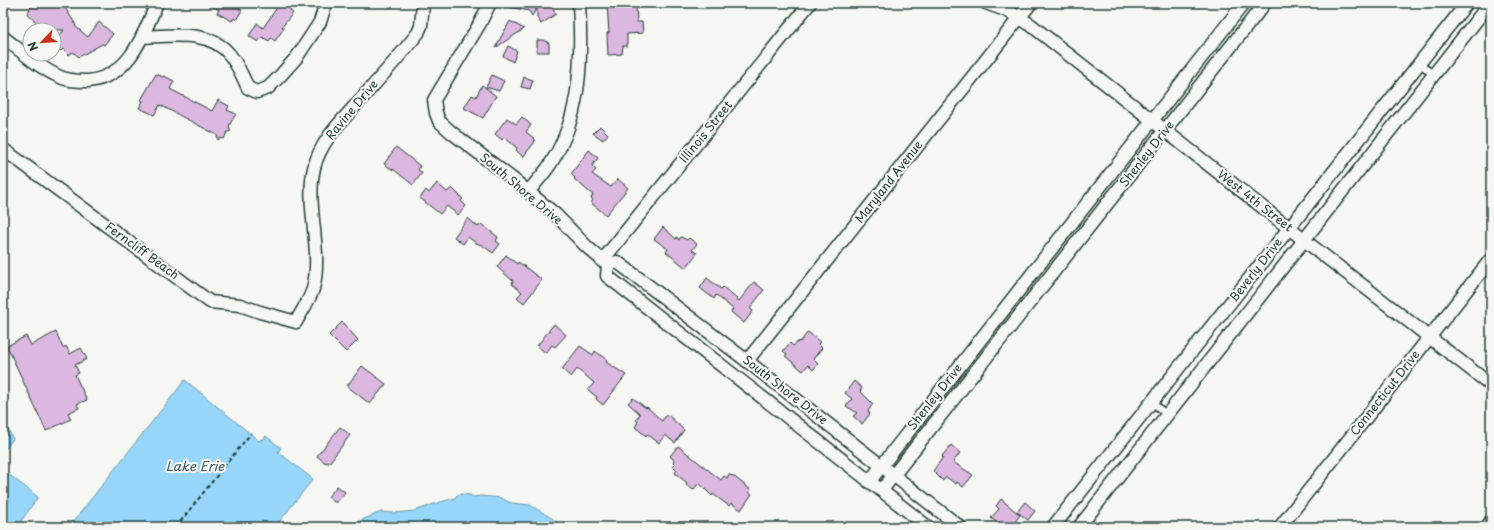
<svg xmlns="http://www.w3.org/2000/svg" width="1494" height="530" font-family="'Playpen Sans',sans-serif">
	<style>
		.water { fill: #98d6f9; stroke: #6899aa }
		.building { fill: #dcb7e0; stroke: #1f3d34 }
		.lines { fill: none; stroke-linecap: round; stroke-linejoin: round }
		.service-casing { stroke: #1f3d34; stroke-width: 9 }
		.minor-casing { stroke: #1f3d34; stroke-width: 15 }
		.path { stroke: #1f3d34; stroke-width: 2; stroke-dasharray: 4 3; stroke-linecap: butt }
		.service { stroke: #f6f6f2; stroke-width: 6 }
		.minor { stroke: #f6f6f2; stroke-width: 12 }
		.labels { text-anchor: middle; stroke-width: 4; stroke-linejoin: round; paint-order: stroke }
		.street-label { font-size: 12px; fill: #1f3d34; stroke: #f6f6f2 }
		.water-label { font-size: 13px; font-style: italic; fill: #375c5b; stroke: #f6f6f2 }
	</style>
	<rect width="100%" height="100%" fill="#f6f6f2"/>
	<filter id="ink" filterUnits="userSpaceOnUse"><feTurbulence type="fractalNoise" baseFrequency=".025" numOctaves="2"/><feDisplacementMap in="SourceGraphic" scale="8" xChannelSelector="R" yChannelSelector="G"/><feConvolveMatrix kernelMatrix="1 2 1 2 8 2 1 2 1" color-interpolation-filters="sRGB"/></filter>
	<g filter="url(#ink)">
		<g class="water">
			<path d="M185,380L259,441L261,439L263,440L266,436L281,448L278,452L313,479L275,527H69Z"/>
			<path d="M3,419L13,439L3,452Z"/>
			<path d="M3,470L38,497L17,527H3Z"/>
			<path d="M462,494L470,495L473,497L481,496L501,498L511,503L530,505L553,519L561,527H345L381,512L394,513L415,511L434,504L455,498L457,495Z"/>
		</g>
		<g class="building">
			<path d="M33,3H62L76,25L75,26L88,37L99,22L113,34L104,45L102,44L79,57L73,52L69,55L63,49L61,51L54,46V43L64,30H46L27,14Z"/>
			<path d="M207,3H242L239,9L242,10L236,20L234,18L232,21L217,13L219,10Z"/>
			<path d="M280,3H296L290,11L293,13L282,27L284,28L275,41L271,38L269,41L262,37L258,42L249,36L257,23L263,28Z"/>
			<path d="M510,3H550L556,14L541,24L537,17V8L532,16L529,11L510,7Z"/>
			<path d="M607,3H636L637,22H642L643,33L627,34V46H623L622,54L608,55L607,33H609Z"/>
			<path d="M510,21L524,29L495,48Z"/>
			<path d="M537,40H543L549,43V52H537Z"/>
			<path d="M508,46L517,51L513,62L503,56Z"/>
			<path d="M156,74L163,77L164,76L174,81L170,89L212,111L218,100L229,106L227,110L236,114L230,124L229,128L231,131L227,132L224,139L221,138L218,140L217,135L160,105L154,115L139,108L143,101L141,100Z"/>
			<path d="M492,75L504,81L499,91L486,87Z"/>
			<path d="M524,77L533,80L530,89L521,87Z"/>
			<path d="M482,85L496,96L483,118L464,108L472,95L476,97Z"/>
			<path d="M522,117L531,125L526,132L535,139L534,143L523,157L516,150L517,148L504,137L502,140L495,134L507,118L516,124Z"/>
			<path d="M600,126L608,134L603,140L593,133Z"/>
			<path d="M396,147L420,166L418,170L422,173L413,185L393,169V170L384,164Z"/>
			<path d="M589,150L598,158L592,166L596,170L592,174L611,187L618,179L628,188L606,215L591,203L593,200L591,198L593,195L574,179L575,178L571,174Z"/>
			<path d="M437,183L447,192L452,188L463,199L461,201L466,206L458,215L447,206L440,214L420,198L426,190L429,193Z"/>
			<path d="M468,218L478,227L481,224L498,237L496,241L500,244L493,253L482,245L476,243L468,237L463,244L454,237Z"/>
			<path d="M663,227L676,239L677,237L679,240L681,237L687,240L689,238L697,244L692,250L697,253L686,268L666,252L668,249L654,239Z"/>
			<path d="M506,255L517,264L518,262L524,266L542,280L524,303L517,297L522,292L512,284L513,281L497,267Z"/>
			<path d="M707,278L721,289L723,287L739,301L754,282L764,290L750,308L753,311L744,323L731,312L733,309L716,295L714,299L700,288Z"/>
			<path d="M342,322L358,340L346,352L329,335Z"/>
			<path d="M554,324L566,335L555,347L552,345L546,353L537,346Z"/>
			<path d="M56,332L63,348L66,346L70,354L81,348L87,359L75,365L79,373L75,375L87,400L77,404L79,408L68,413L71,419L46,431L7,346L26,336L31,345Z"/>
			<path d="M808,332L820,342L818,344L822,348L813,359L818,364L813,370L808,365L803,371L785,356L787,354L783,351L790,343L793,346L799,341L800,342Z"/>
			<path d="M580,346L593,355L595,351L607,360L606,362L626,375L603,405L596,399L597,397L588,390L594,383L586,376L577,369L571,377L562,369Z"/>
			<path d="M362,366L386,384L370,404L347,386Z"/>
			<path d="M854,381L862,388L860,391L873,404L868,411L870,414L862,424L853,416L857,413L846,406L852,399L845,393Z"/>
			<path d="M633,398L646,408L647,407L662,421L667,414L684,430L675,443L665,435L659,443L647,434L646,436L635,427L638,422L636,420L640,414L628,403Z"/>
			<path d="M340,427L350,435L329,463L324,462L317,456Z"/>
			<path d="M951,445L960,453L953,462L973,475L963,487L957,482L956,484L946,477L943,481L933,471L943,457L942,456Z"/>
			<path d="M678,446L721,480L724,476L727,478L729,474L731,476L732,475L751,490L749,492L752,494L741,510L731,503L729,506L713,494L712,496L699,483L693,490L686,485L687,483L675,473L677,470L673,466L675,464L673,462L674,460L670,456Z"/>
			<path d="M337,486L345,492L337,502H334L328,497Z"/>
			<path d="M1001,499L1020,515L1011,527H1003L991,518L999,509L996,506Z"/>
			<path d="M1025,502L1035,511L1028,520L1017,512Z"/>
		</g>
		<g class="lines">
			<g class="service-casing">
				<g id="service">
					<path d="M1419,63L1434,75"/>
					<path d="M1152,402L1167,415"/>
				</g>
			</g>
			<g class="minor-casing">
				<g id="minor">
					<path d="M490,3L479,25L434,100L436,113L439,121L451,132L514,180L555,214L587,247L608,265"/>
					<path d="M986,3L1008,11L1031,25L1304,240L1491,385"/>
					<path d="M3,37C20,50 38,67 58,76C67,81 78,81 88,81C130,77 143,35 157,3"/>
					<path d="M142,37C170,36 210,29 230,55C238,65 243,77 248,88L257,92L268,88L280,76L297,57L320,22L326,3"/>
					<path d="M3,149L210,302L240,305L260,312L296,322C302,311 309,301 313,289C323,250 305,207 314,168C321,139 344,119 362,98C381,77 400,56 418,33L421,26L423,3"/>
					<path d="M528,192C536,182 545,173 551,163C582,115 582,58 579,3"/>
					<path d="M602,261L810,3"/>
					<path d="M747,361L1031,3"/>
					<path d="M869,482L1244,3"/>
					<path d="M882,490L1265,3"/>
					<path d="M928,527L607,276L608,265L617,262L620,264L747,361L960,527"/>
					<path d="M1053,527L1467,3"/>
					<path d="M1079,527L1490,3"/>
					<path d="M1280,527L1491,259"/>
					<path d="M1487,527L1491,521"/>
				</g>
			</g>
			<path class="path" d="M176,527L251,433"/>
			<use href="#service" class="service"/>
			<use href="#minor" class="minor"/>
		</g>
	</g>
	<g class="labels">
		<g class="street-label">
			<text transform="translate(352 110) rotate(-50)" y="4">Ravine Drive</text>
			<text transform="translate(706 132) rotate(-51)" y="4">Illinois Street</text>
			<text transform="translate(1147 154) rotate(-52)" y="4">Shenley Drive</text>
			<text transform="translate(889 182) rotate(-52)" y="4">Maryland Avenue</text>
			<text transform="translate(521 189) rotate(40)" y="4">South Shore Drive</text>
			<text transform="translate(1255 201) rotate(38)" y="4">West 4th Street</text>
			<text transform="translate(142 251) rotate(36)" y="4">Ferncliff Beach</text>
			<text transform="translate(1256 270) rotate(-52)" y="4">Beverly Drive</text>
			<text transform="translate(785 390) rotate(38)" y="4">South Shore Drive</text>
			<text transform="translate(1385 393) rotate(-52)" y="4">Connecticut Drive</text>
			<text transform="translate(935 397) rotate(-52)" y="4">Shenley Drive</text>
		</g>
		<g class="water-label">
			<text x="195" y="471">Lake Erie</text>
		</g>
	</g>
	<rect width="1494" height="530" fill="none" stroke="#f6f6f2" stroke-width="16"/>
	<rect x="8" y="8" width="1478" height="514" fill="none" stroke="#1f3d34" stroke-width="1.5" filter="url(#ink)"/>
	<g transform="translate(42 42) rotate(245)"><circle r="19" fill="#f6f6f2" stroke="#a0aca6"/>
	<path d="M0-3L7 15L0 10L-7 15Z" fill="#c8321e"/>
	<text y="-6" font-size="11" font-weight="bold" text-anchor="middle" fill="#1f3d34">N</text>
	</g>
</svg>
